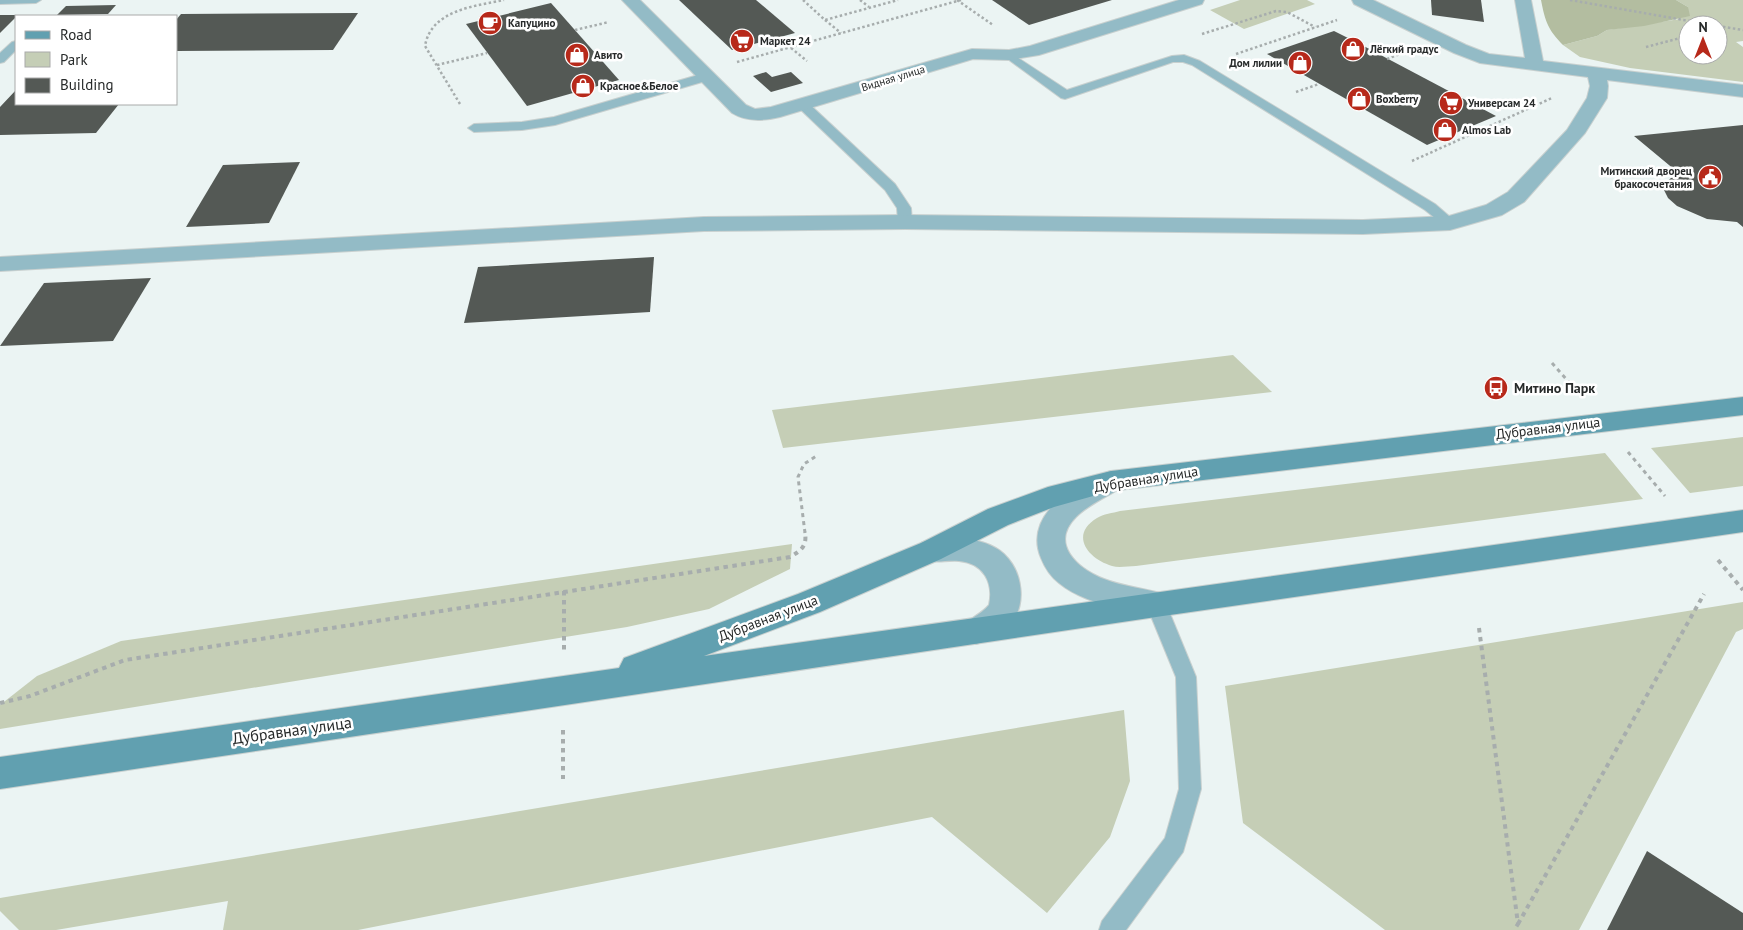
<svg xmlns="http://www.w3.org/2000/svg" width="1743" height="930" font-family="'PT Sans',sans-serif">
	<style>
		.green { fill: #c5ceb6; fill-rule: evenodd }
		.forest { fill: #b3bda0 }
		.building { fill: #545955 }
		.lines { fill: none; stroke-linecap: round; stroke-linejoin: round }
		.service-casing { stroke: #c8d0cf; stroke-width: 2 }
		.minor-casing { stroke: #c8d0cf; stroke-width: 2 }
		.secondary-casing { stroke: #c8d0cf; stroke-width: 2 }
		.path-far2 { stroke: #a7adad; stroke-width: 2.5; stroke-dasharray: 2.5 2.5; stroke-linecap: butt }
		.path-far1 { stroke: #a7adad; stroke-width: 3; stroke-dasharray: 4 4; stroke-linecap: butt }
		.path { stroke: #a7adad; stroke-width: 4; stroke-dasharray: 4.5 4.5; stroke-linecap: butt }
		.service { fill: #93bbc6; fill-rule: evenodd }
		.minor { fill: #93bbc6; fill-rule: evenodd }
		.secondary { fill: #61a0b0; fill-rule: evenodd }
		.labels { text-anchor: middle; stroke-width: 5; stroke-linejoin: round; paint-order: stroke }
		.far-poi-label { font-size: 11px; font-weight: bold; fill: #272a2a; stroke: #fff; text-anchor: start }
		.far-street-label { font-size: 11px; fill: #272a2a; stroke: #fff }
		.poi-label { font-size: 14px; font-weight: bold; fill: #272a2a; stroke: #fff; text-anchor: start }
		.street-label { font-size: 14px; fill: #272a2a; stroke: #fff }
		.near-street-label { font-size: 16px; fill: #272a2a; stroke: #fff }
	</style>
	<rect width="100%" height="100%" fill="#ebf4f3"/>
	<g class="green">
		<path d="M1240,0H1307L1315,4L1244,29L1210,10Z"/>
		<path d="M1676,0H1743V41L1736,42L1743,47V82L1630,68L1580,57L1563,45L1597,36L1607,30L1680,19L1688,7ZM1688,25H1718V55H1688Z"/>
		<path d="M1233,355L1272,392L783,448L772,410Z"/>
		<path d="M1743,437V486L1690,493L1651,448Z"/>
		<path d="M1605,453L1643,499L1136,566C1128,566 1119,568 1112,566C1088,559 1069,535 1097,518C1103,514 1113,513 1120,511Z"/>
		<path d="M792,544L790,569L709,609L627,627L0,729V705L37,676L121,641Z"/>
		<path d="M1743,602V629L1736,632L1579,930H1385L1243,823L1225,686Z"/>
		<path d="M1124,710L1130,781L1110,837L1047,913L932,817L358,930H223L228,901L56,930H19L0,911V898Z"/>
	</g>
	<path class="forest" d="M1541,0H1676L1688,7L1690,16L1644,26L1607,30L1597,36L1563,45C1548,30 1545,21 1541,0Z"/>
	<g class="building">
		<path d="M679,0H756L795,33L732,50Z"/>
		<path d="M992,0H1112L1029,25Z"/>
		<path d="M1431,0H1481L1484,22L1432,15Z"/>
		<path d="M551,3L619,80L527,106L466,24Z"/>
		<path d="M116,5L108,14L57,15L66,6Z"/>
		<path d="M358,13L333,50L176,51V20L181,14Z"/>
		<path d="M0,15H18L0,33Z"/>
		<path d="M1334,31L1358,43L1496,116L1427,145L1267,54Z"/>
		<path d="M766,72L772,77L791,72L803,83L771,92L753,76Z"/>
		<path d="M16,90V104H119L96,133L0,135V107Z"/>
		<path d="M1743,125V227L1737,222L1707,219L1677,206L1668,198L1664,190L1665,183L1671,178L1681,175L1634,136Z"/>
		<path d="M300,162L269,223L186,227L223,165Z"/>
		<path d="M654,257L650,312L464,323L478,267Z"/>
		<path d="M151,278L113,341L0,346L44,283Z"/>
		<path d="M1647,851L1743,913V930H1607Z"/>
	</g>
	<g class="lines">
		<g class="service-casing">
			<g id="service">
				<path d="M0,0H41L36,3L0,4Z"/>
				<path d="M16,41V50L4,62L0,63V53L12,42Z"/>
				<path d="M1009,52L1067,90L1172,56L1184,55L1200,61L1435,204L1457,223L1450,227L1445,226L1425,210L1192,65L1183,62H1173L1065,99L1061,98L1005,57L1003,55Z"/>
				<path d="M705,73L709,74L711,77L709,80L555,125L522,130L474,132L468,128L474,124L522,122L554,117Z"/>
				<path d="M803,101L807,102L895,184L911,208L912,222L910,225H900L898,222L897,208L885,190L799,108L797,105L799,102Z"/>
				<path d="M1156,596L1163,598L1166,604L1196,677L1201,789L1183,852L1126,930H1099L1102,921L1165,838L1179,789L1176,677L1146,604L1149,598Z"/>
			</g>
		</g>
		<g class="minor-casing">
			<g id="minor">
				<path d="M622,0H640L746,105L755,109L771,107L972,49L1009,50L1030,46L1179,0H1204L1202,4L1039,55L1009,60L973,59L780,117C763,121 747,122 732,113Z"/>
				<path d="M1352,0H1373L1466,45L1489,54L1525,58L1515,0H1531L1543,61L1743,85V97L1607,80L1608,86L1607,98L1585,133L1524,202L1502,215L1450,230L1363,234L905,229L704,231L0,271V257L704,217L905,215L1363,220L1449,216L1486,205L1508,192L1567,130L1587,98L1590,86L1588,77L1480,63L1454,53L1354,4Z"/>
				<path d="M1111,471L1121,474L1125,481L1121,488C1106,497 1088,505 1076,517C1049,544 1078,569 1104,579C1124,587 1146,588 1167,595L1171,604L1167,613C1150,619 1135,613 1118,609C1098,603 1076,597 1059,583C1051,577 1045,568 1041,558C1023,515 1075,482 1111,471Z"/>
				<path d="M953,537C969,538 991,542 1004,554C1023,572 1027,605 1010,625C1001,635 988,640 976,644L965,640L960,631C967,618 980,616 989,605C994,582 983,563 959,561C945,560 934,564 921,559L916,551L921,543L931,539Z"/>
			</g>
		</g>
		<g class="secondary-casing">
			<path id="secondary" d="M1743,397V415L1111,491L1054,507L1008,525L941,559L820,612L704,656L1743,510V532L1156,617L0,789V757L619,668L624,658L798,594L921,543L988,509L1048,487L1111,471Z"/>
		</g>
		<g class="path-far2">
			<path d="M803,0L825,20L898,0"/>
			<path d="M860,0L869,7"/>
			<path d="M957,0L993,25"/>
			<path d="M1570,0L1712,25"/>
			<path d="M825,20L841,33"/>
			<path d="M1718,26L1743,30"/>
			<path d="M575,30L609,22"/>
			<path d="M1202,34L1276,11L1287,12L1315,27"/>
			<path d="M1646,47L1688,36"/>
			<path d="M791,48L807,61"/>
			<path d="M1236,54L1337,20"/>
			<path d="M1387,59L1400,54"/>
			<path d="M737,62L961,0"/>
			<path d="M437,65L487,53"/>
			<path d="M1296,92L1319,84"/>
			<path d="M460,104L425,46C431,10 475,6 504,0"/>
			<path d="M1412,161L1552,98"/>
		</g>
		<g class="path-far1">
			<path d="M1552,363L1575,389"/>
			<path d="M1628,452L1665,496"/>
			<path d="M805,533L798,477L804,464L818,455"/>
		</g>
		<g class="path">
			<path d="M1718,560L1743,590"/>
			<path d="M564,591V651"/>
			<path d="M1479,628L1518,924L1514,930"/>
			<path d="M0,703L30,696L125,660L790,557C802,550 807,546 805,532"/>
			<path d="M563,730V779"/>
			<path d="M1518,924L1704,594"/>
		</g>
		<use href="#service" class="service"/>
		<use href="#minor" class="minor"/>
		<use href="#secondary" class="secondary"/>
	</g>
	<defs>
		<g id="cafe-disc" transform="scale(1.25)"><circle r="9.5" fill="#b7291a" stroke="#fff"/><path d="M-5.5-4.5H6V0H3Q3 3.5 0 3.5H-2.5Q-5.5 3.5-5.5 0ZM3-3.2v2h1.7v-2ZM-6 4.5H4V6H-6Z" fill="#fff"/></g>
		<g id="supermarket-disc" transform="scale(1.25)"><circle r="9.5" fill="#b7291a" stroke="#fff"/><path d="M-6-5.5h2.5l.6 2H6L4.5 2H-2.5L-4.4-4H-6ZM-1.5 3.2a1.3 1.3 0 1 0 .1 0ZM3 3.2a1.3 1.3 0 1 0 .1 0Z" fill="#fff"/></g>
		<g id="shop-disc" transform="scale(1.25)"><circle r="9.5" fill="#b7291a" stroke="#fff"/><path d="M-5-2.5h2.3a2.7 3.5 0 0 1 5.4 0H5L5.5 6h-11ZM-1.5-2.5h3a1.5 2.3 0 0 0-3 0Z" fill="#fff"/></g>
		<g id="civic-disc" transform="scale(1.25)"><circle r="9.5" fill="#b7291a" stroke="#fff"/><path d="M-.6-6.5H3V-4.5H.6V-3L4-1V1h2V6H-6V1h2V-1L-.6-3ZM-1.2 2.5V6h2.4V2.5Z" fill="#fff"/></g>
		<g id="bus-disc" transform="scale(1.25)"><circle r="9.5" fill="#b7291a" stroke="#fff"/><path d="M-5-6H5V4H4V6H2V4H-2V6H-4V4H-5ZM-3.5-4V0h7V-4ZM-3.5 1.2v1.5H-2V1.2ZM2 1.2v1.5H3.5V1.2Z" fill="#fff"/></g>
	</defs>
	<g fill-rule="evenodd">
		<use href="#cafe-disc" x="490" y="23"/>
		<use href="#supermarket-disc" x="742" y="41"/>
		<use href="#shop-disc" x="1353" y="49"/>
		<use href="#shop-disc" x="577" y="55"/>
		<use href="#shop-disc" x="1300" y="63"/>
		<use href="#shop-disc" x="583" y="86"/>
		<use href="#shop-disc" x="1359" y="99"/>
		<use href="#supermarket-disc" x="1451" y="103"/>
		<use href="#shop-disc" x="1445" y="130"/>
		<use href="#civic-disc" x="1710" y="177"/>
		<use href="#bus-disc" x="1496" y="388"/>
	</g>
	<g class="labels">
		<g class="far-poi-label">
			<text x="508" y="27">Капуцино</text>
			<text x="760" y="45">Маркет 24</text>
			<text x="1370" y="53">Лёгкий градус</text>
			<text x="594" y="59">Авито</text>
			<text x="1282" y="67" text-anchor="end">Дом лилии</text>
			<text x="600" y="90">Красное&amp;Белое</text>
			<text x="1376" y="103">Boxberry</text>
			<text x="1468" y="107">Универсам 24</text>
			<text x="1462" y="134">Almos Lab</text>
			<text x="1692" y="175" text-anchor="end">Митинский дворец<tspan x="1692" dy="13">бракосочетания</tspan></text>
		</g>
		<g class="far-street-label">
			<text transform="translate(893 78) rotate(-17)" y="4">Видная улица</text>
		</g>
		<g class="poi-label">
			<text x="1514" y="393">Митино Парк</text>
		</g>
		<g class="street-label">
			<text transform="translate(1548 428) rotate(-7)" y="5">Дубравная улица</text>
			<text transform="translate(1146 479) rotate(-9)" y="5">Дубравная улица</text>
			<text transform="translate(768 618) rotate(-21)" y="5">Дубравная улица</text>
		</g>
		<g class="near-street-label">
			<text transform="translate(292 730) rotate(-8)" y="6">Дубравная улица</text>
		</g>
	</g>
	<rect x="15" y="15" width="162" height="90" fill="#ffffff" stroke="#a9aaaa"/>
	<rect x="25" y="31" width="25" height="8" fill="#61a0b0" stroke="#a9aaaa"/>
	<text x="60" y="40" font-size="15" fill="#272a2a">Road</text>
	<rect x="25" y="52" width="25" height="15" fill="#c5ceb6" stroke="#a9aaaa"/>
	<text x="60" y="65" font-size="15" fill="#272a2a">Park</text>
	<rect x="25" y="78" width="25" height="15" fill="#545955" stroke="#a9aaaa"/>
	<text x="60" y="90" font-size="15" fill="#272a2a">Building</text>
	<g transform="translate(1703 40)"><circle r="24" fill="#ffffff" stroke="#a9aaaa"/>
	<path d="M0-4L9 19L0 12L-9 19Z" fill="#b7291a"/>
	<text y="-8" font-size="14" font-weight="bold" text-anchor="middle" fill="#272a2a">N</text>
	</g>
</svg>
